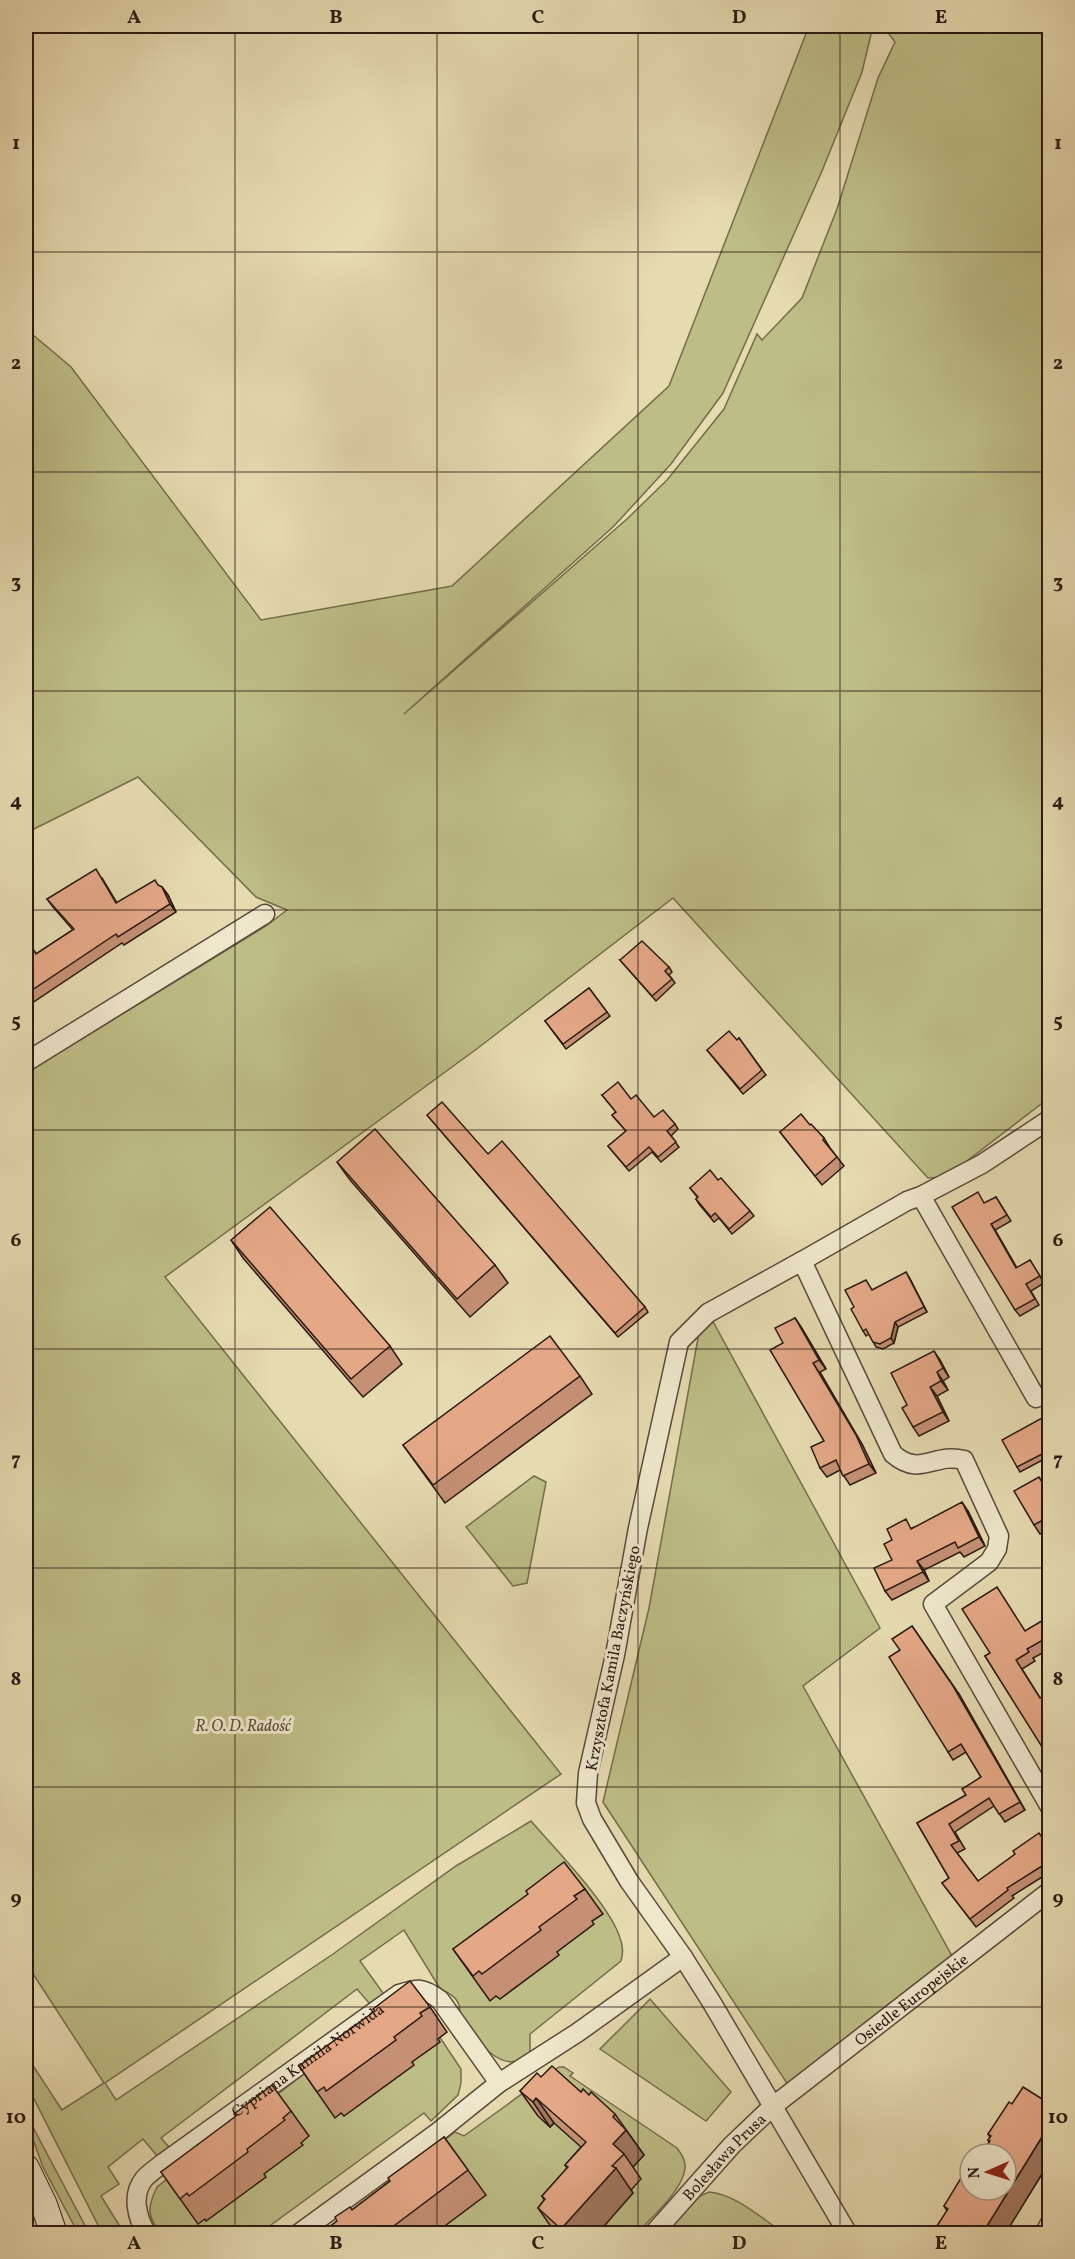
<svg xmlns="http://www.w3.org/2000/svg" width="1075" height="2259" font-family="Vollkorn,serif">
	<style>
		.green { fill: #bdbd86; stroke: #746c4c; stroke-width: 1.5 }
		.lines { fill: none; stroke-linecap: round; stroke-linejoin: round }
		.minor-casing { stroke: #594a3a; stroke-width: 21 }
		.secondary-casing { stroke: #2a1a12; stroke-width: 28 }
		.minor { stroke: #efe7cc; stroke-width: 18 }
		.secondary { stroke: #efe7cc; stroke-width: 26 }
		.wall { fill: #c59074; stroke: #2a1a12; stroke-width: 1.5 }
		.shaded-wall { fill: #a0765e; stroke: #2a1a12; stroke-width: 1.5 }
		.building { fill: #e5a887; stroke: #2a1a12; stroke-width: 1.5 }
		.grid { fill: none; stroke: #2a1a12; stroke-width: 1.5; stroke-opacity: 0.55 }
		.labels { text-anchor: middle; stroke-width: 6; stroke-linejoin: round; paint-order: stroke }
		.street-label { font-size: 16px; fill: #2a1a12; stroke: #efe7cc }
		.park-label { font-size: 16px; font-style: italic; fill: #564b35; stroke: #efe7cc }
		.neatline { fill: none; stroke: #2a1a12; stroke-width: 2 }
		.grid-label { font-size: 20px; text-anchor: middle; font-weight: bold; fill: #2a1a12 }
	</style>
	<rect width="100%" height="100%" fill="#e6dab0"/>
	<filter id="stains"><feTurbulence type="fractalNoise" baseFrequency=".00333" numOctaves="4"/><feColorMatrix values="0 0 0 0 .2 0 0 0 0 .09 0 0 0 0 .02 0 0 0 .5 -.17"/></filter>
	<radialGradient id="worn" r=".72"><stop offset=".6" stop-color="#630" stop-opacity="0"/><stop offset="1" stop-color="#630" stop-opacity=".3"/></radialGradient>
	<g class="green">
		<path d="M809,26H873L862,72L822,171L723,393L671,464L614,526L404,714L627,519L667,480L724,409L757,334L762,340L802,298L837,209L878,78L895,42L883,26H1049V1098L946,1177L928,1178L673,898L478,1048L165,1277L561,1774L105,2083L116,2100L333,1954L456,1866L531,1821C555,1849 610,1905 620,1938C623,1945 623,1954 621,1961L530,2034V2053C504,2080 471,2037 461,2014C459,2011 460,2008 459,2005C456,1995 446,1993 439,1987L404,1930L360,1961L388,2000L375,2010L357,1989L161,2138L175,2154L163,2163L143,2139L108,2167L119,2184L101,2196L124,2233H102L26,2083V2055L62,2110L104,2083L26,1963V1073L266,926L287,910L256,897L138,777L26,833V329L71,367L261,620L452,586L669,386Z"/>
		<path d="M704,1305L880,1628L803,1686L957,1965L792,2091L603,1802L649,1608Z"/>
		<path d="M534,1476L546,1482L527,1583L513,1586L466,1527Z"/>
		<path d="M650,1999L731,2092L706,2121L600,2049Z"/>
		<path d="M392,2006L421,2009L461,2069V2083L458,2095L431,2121L424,2113L260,2233H160C147,2215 147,2208 157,2187Z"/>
		<path d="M559,2067H564L573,2073L570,2076L677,2148C682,2155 686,2161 685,2169C682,2191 651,2218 637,2233L321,2234L455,2132L464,2136Z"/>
		<path d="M26,2114L89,2233H78L43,2167L26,2120Z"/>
		<path d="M709,2192C736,2194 762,2219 784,2233L663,2234L695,2198Z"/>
	</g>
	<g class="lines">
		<g class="minor-casing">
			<g id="minor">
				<path d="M26,1062L265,914"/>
				<path d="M921,1196L982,1164L1050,1119"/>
				<path d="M802,1261L708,1313L679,1342L638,1528L615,1655L588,1773L586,1803L592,1819L629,1881L683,1957L712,2003L848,2234"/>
				<path d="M1036,1398L921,1196L907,1201L802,1261L893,1454C921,1478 933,1452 964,1460L999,1536L997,1549L989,1562L933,1604L1050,1807"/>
				<path id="s1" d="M147,2234C137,2218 131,2195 144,2179C149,2173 157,2168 163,2163L399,1994C418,1988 423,1987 440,2000L499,2083"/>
				<path d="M298,2234L438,2132L499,2083L577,2033L683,1957"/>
				<path id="s2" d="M653,2234L732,2145L772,2107L1050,1891"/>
				<path d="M1044,2234L1050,2223"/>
			</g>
		</g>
		<g class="secondary-casing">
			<path id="secondary" d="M26,2168L44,2205L54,2234"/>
		</g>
		<use href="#minor" class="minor"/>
		<use href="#secondary" class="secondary"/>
	</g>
	<g class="wall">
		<path d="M102,878L117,903L158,885L162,887L168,895L176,912L124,945L122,943L26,1007V937L36,954L73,930L53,907L47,899Z"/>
		<path d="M620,960L669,967L672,972L669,975L675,983L656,1001Z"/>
		<path d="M589,988L610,1016L566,1049L545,1021Z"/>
		<path d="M739,1038L766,1075L743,1094L707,1050L737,1040Z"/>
		<path d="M602,1095L631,1099L654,1117L675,1124L678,1129L671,1136L679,1147L661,1162L652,1152L629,1171L608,1146L626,1131L612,1115L616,1112Z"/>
		<path d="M427,1115L488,1154L645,1307L648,1312L618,1337Z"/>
		<path d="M810,1125L824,1138L830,1148L844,1166L822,1185L780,1132Z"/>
		<path d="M337,1162L495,1265L508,1283L470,1317L350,1180Z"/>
		<path d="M718,1180L750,1211L754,1216L732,1234L719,1218L714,1222L699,1204L696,1199L698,1198L690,1188Z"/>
		<path d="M996,1197L1011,1221L995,1230L1017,1268L1030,1260L1044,1283L1031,1291L1039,1305L1020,1316L1015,1310L985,1203Z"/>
		<path d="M231,1240L390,1346L402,1364L363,1397L243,1258Z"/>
		<path d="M909,1277L927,1312L898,1327L894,1343L883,1349L876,1347L869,1334L866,1336L863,1331L854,1307L872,1290Z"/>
		<path d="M795,1318L801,1327L826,1369L820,1372L862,1444L876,1473L850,1485L840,1470L827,1477L820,1468L824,1441L783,1343Z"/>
		<path d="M940,1360L949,1377L943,1381L948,1390L937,1396L949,1421L919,1436L913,1427L907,1405Z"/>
		<path d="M580,1376L592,1394L445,1503L403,1445Z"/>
		<path d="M1042,1418L1050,1430V1456L1020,1472L1017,1467Z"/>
		<path d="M1046,1486L1050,1493V1529L1040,1534L1034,1525Z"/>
		<path d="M968,1511L985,1546L964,1557L960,1552L924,1570L929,1581L892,1600L885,1591L892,1560L912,1528Z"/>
		<path d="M1050,1616V1649L1033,1658L1035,1661L1022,1669L1040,1698L1050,1696V1759L985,1656Z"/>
		<path d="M959,1694L1025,1810L1005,1822L994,1806L955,1832L965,1849L957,1853L978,1881L1050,1849V1872L1012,1896L1014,1898L976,1927L942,1883L949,1878L917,1823L966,1795L981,1777L966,1752L953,1760L948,1752Z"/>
		<path d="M585,1889L603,1914L592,1921L594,1924L557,1952L559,1955L500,1999L496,1996L490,2001L453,1949Z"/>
		<path d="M430,2007L447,2032L438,2039L440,2042L412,2062L414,2065L344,2116L341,2113L335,2118L299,2066Z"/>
		<path d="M541,2077L589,2095L615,2114L644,2155L633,2167L641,2179L631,2190L633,2193L597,2234H556L538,2208L544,2200L542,2196L567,2168L565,2165L581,2147L554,2123L550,2127L538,2116L520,2091Z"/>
		<path d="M1012,2104H1050V2161L1005,2234H943L937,2226L947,2211L944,2206L970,2172L989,2142L988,2140L990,2137L988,2134Z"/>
		<path d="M291,2111L309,2136L301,2143L303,2145L264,2174L266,2177L206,2221L205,2219L198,2224L161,2172Z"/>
		<path d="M444,2137L486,2195L434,2234H320L390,2181Z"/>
	</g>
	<g class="shaded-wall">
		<path d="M162,887L168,895L176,912L170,904Z"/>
		<path d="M991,1224L995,1230L1020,1274L1016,1268Z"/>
		<path d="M906,1272L909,1277L927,1312L924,1307Z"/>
		<path d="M795,1318L801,1327L826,1369L819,1360Z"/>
		<path d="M895,1322L898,1327L894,1343L891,1338Z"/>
		<path d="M934,1351L940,1360L949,1377L943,1368Z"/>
		<path d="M813,1363L862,1444L876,1473L869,1464Z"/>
		<path d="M937,1372L943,1381L948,1390L941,1381Z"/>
		<path d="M930,1387L937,1396L949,1421L943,1412Z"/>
		<path d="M962,1502L968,1511L985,1546L979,1537Z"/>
		<path d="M917,1561L924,1570L929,1581L923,1572Z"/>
		<path d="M912,1626L959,1694L1025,1810L1020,1802Z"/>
		<path d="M536,2098L554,2123L550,2127L533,2102Z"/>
		<path d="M1050,2124V2161L1005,2234H982Z"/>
		<path d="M626,2130L644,2155L633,2167L624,2154L613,2144Z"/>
		<path d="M616,2168L633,2193L597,2234H564L561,2229Z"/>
	</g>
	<g class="building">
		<path d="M96,869L116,903L155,880L158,885L162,887L170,904L118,937L116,934L26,994V938L36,954L74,929L47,899Z"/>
		<path d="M642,941L669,967L665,971L672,979L652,996L620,960Z"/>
		<path d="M589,988L607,1012L563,1044L545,1021Z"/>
		<path d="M729,1031L737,1040L739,1038L762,1070L740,1089L707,1050Z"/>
		<path d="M618,1082L631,1099L636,1095L654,1117L663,1110L675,1124L667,1131L676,1142L658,1157L649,1147L626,1167L608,1146L626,1131L612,1115L616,1112L602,1095Z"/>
		<path d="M442,1102L488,1154L502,1141L645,1307L615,1333L427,1115Z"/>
		<path d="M801,1114L810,1125L811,1124L824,1138L823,1140L837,1157L815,1176L780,1132Z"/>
		<path d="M375,1129L495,1265L457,1299L337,1162Z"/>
		<path d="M710,1170L718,1180L721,1178L750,1211L729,1229L715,1213L711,1217L696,1199L698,1197L690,1188Z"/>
		<path d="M978,1192L984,1203L996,1197L1007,1215L991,1224L1016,1268L1030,1260L1040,1276L1026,1284L1035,1299L1015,1310L952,1207Z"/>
		<path d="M270,1207L390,1346L351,1379L231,1240Z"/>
		<path d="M906,1272L924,1307L895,1322L891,1338L880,1344L873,1342L866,1329L863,1331L851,1309L854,1307L845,1290L866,1280L872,1290Z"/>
		<path d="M795,1318L819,1360L813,1363L856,1435L869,1464L843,1476L836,1460L820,1468L811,1447L824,1441L770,1350L783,1343L775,1328Z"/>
		<path d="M550,1336L580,1376L433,1485L403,1445Z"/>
		<path d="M934,1351L943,1368L937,1372L941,1381L930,1387L943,1412L913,1427L902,1408L907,1405L891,1373Z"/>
		<path d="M1042,1418L1050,1432V1450L1017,1467L1002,1440Z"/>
		<path d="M1039,1477L1050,1495V1516L1034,1525L1014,1491Z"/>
		<path d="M962,1502L979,1537L958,1548L955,1542L917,1561L923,1572L885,1591L874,1568L892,1560L884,1544L892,1540L887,1529L906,1519L911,1529Z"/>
		<path d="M997,1587L1025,1631L1050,1616V1636L1027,1649L1029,1652L1016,1660L1040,1698L1048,1693L1050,1696V1758H1049L985,1656L990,1653L962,1609Z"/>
		<path d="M912,1626L953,1686L1020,1802L999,1814L989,1798L949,1824L959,1841L951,1845L978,1881L1015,1854L1013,1851L1039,1833L1050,1849V1861L1007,1888L1008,1890L970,1919L942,1883L949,1878L917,1823L966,1795L962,1789L981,1777L961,1744L948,1752L889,1657L900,1650L892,1639Z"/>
		<path d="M564,1862L585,1889L574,1896L577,1899L539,1927L541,1930L482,1974L479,1971L473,1976L453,1949L528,1894L526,1891Z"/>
		<path d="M410,1981L430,2007L420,2013L422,2016L394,2037L396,2040L326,2091L324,2087L317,2092L299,2066L375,2011L373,2009Z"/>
		<path d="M552,2066L581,2092L583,2089L589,2095L591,2092L615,2114L613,2117L626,2130L613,2144L624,2154L612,2166L616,2168L561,2229L538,2208L545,2199L542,2196L568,2167L565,2165L586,2142L536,2098L533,2102L520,2091L537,2073L541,2077Z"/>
		<path d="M272,2085L291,2111L283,2118L285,2120L247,2149L248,2152L189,2196L187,2193L180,2199L161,2172L236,2116L234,2114Z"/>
		<path d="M1023,2087L1050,2104V2124L982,2234H950L937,2226L948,2209L944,2206L964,2173L967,2176L970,2172V2190H1006V2154H982L990,2141L988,2140L991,2136L988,2134L1009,2102L1012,2104Z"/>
		<path d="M444,2137L468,2170L383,2234H320L337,2221L335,2217L350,2207L352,2210L390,2181L388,2178Z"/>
	</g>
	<path class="grid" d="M235,26V2234M437,26V2234M638,26V2234M840,26V2234M26,252H1050M26,472H1050M26,691H1050M26,910H1050M26,1130H1050M26,1349H1050M26,1568H1050M26,1787H1050M26,2007H1050"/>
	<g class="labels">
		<g class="street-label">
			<text transform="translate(612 1658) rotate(-79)" y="6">Krzysztofa Kamila Baczyńskiego</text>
			<text dy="6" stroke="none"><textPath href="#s2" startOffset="350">Osiedle Europejskie</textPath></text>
			<text dy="6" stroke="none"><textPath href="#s1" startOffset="261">Cypriana Kamila Norwida</textPath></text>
			<text dy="6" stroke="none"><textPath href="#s2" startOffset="105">Bolesława Prusa</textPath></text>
		</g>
		<g class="park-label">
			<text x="243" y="1731">R. O. D. Radość</text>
		</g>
	</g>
	<rect width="1075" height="2259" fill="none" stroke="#e6dab0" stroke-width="66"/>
	<g transform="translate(988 2172) rotate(267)"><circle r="28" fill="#efe7cc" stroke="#a09582" stroke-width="1.5"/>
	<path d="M0-4.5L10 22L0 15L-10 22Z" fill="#8f2418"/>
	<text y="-9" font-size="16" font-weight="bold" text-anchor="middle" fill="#2a1a12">N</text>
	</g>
	<rect x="33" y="33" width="1009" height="2193" class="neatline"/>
	<g class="grid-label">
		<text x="134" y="23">A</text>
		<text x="336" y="23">B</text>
		<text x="538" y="23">C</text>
		<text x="739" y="23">D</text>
		<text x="941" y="23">E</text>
		<text x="16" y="149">1</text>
		<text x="1058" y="149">1</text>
		<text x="16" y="369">2</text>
		<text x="1058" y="369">2</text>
		<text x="16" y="588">3</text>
		<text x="1058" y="588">3</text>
		<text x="16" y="807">4</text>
		<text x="1058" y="807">4</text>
		<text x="16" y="1027">5</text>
		<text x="1058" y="1027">5</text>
		<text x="16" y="1246">6</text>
		<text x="1058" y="1246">6</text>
		<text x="16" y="1465">7</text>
		<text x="1058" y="1465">7</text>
		<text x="16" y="1685">8</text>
		<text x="1058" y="1685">8</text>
		<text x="16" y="1904">9</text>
		<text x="1058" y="1904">9</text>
		<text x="16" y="2123">10</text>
		<text x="1058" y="2123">10</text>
		<text x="134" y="2249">A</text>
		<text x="336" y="2249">B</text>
		<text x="538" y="2249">C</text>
		<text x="739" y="2249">D</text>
		<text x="941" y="2249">E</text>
	</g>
	<rect width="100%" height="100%" filter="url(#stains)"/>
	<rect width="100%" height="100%" fill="url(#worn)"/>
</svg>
